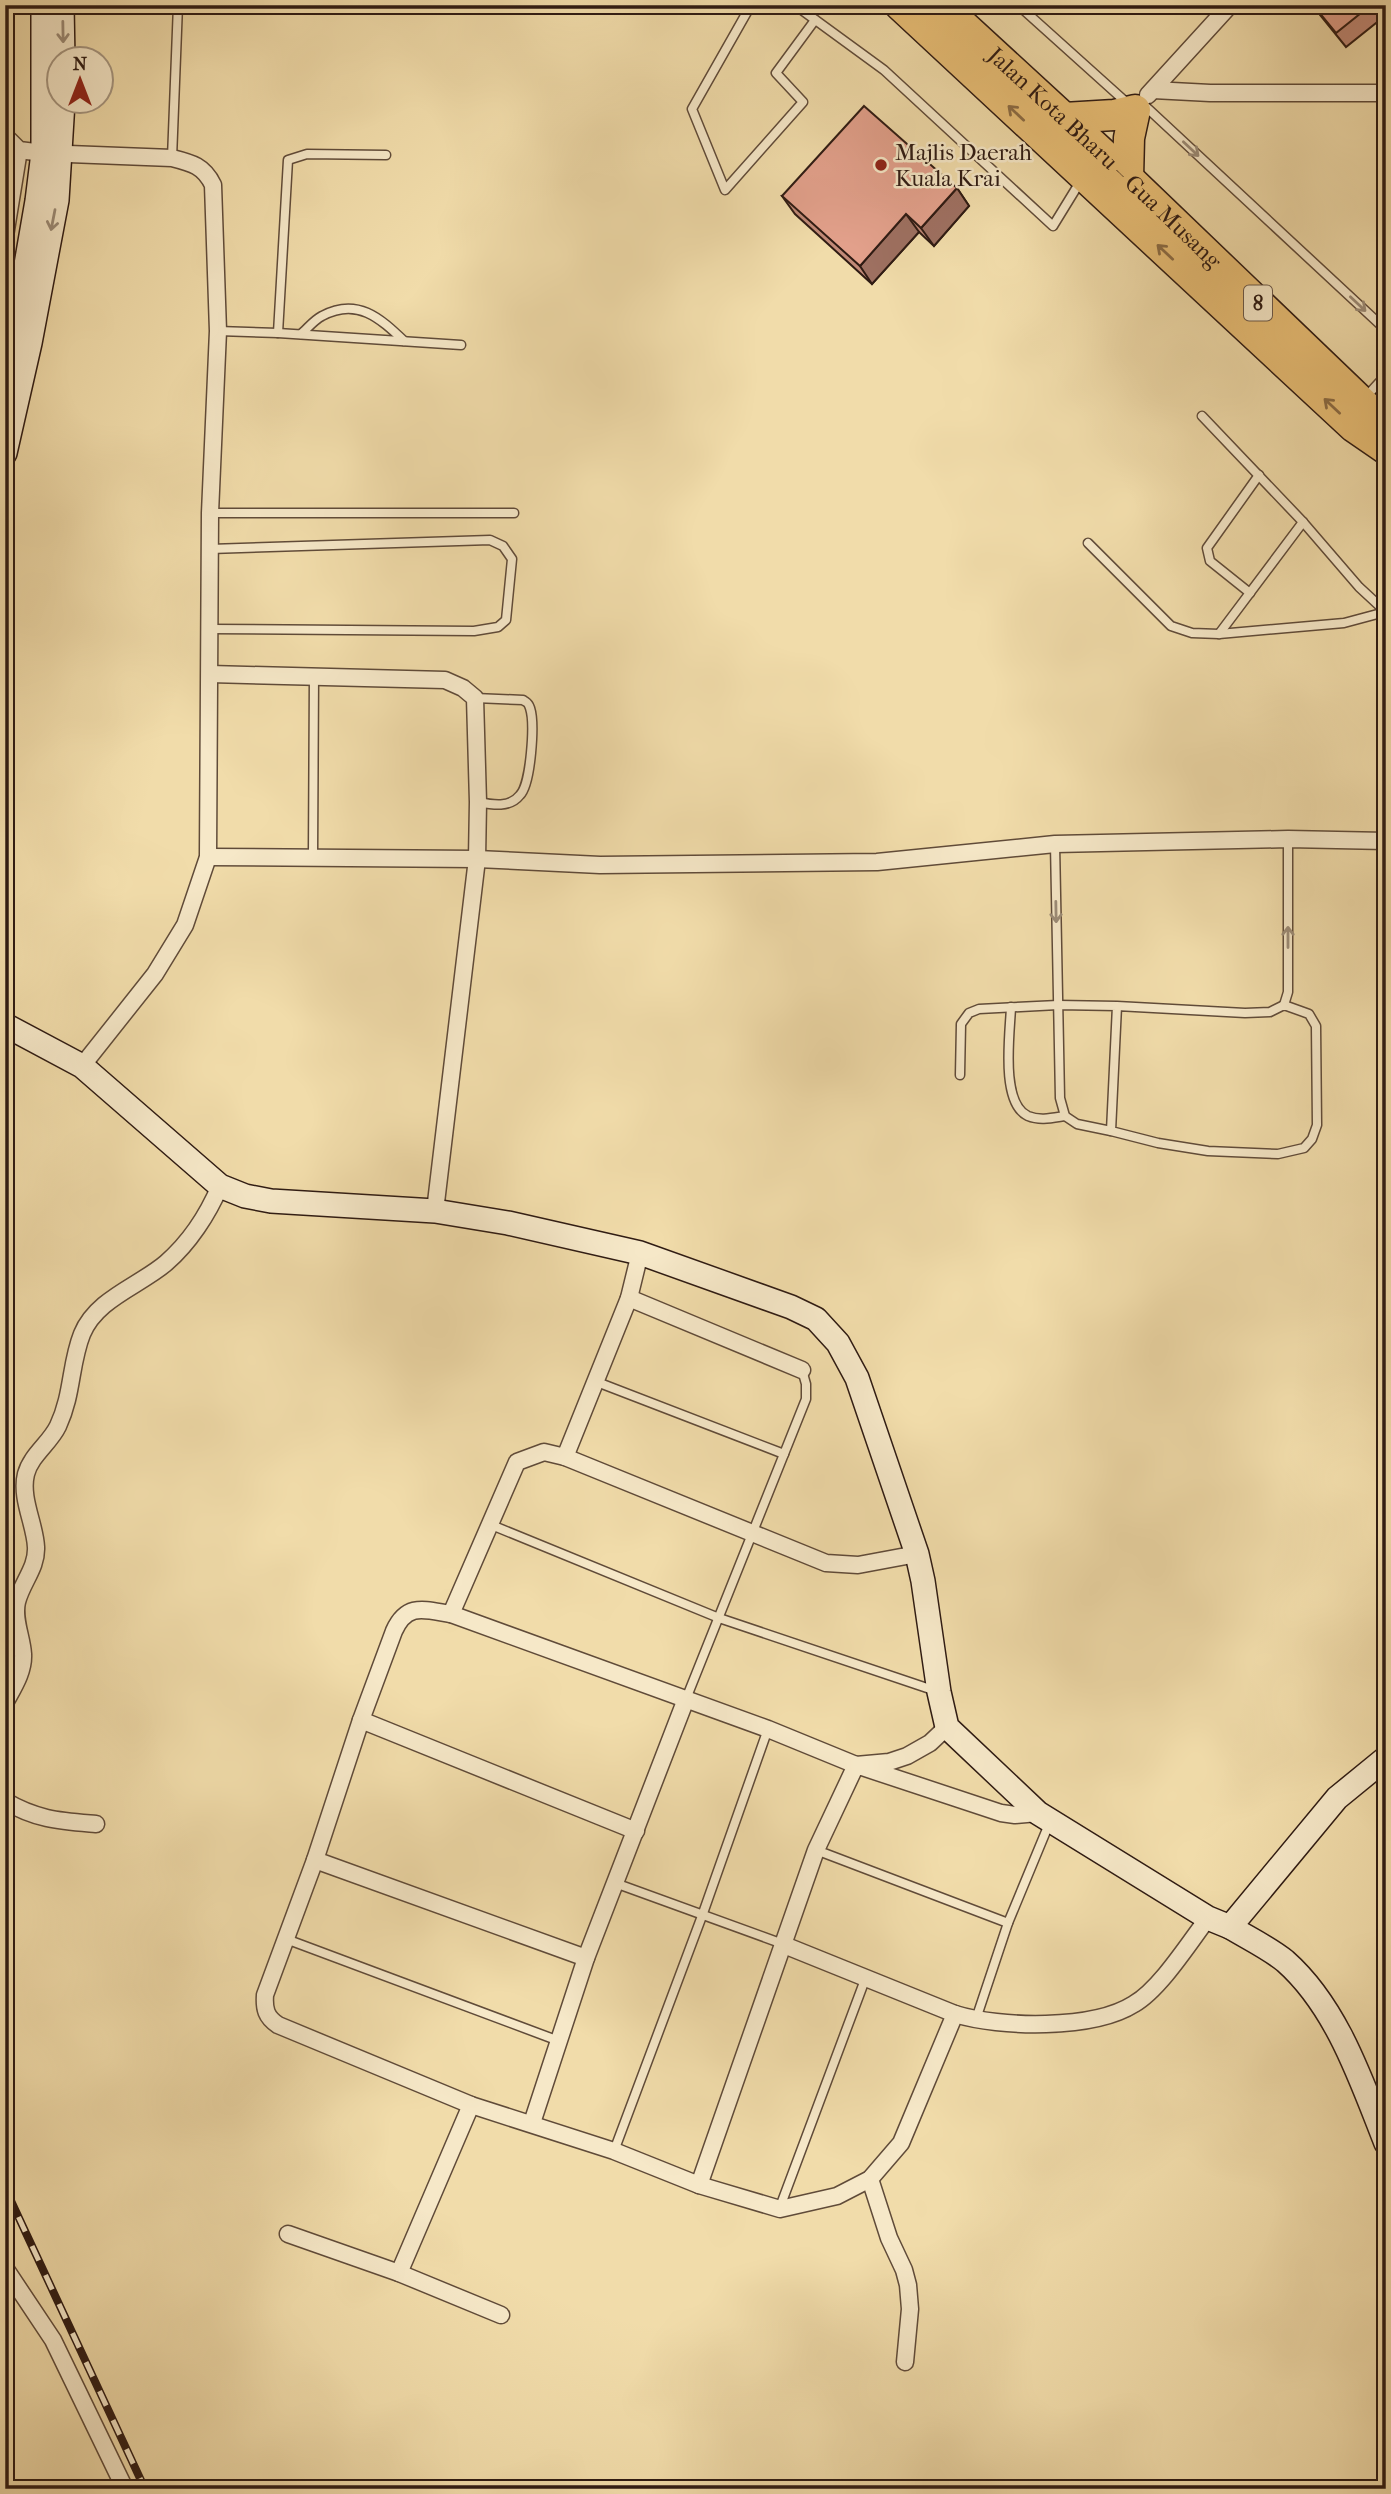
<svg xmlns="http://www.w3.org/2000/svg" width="1391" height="2494" font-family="'IM FELL French Canon',serif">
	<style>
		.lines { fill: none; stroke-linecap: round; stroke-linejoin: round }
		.lane-casing { stroke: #604b39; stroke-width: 11 }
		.street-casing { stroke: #604b39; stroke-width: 19 }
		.secondary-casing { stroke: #2f1b13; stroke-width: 26 }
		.highway-casing { stroke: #2f1b13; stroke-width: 33 }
		.lane { stroke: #f6e8c8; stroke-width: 8 }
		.street { stroke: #f6e8c8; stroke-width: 16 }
		.secondary { stroke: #f6e8c8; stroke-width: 23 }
		.highway { stroke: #e8be75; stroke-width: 30 }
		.rail-casing { stroke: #2f1b13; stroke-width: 8 }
		.rail { stroke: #f6e8c8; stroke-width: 5; stroke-dasharray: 16; stroke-linecap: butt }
		.wall { fill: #c28a78; stroke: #2f1b13; stroke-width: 2 }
		.shaded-wall { fill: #9e7061; stroke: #2f1b13; stroke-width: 2 }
		.building { fill: #e2a08b; stroke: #2f1b13; stroke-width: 2 }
		.oneway { stroke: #9c8c77 }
		.oneway2 { stroke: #8c6c44 }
		.poi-dot { fill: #8f2418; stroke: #f6e8c8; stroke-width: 2.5 }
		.labels { text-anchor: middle; stroke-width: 5; stroke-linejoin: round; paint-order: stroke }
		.shield { fill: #f6e8c8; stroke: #6b5849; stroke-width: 2 }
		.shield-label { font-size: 21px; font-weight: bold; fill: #2f1b13 }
		.poi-label { font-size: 23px; fill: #2f1b13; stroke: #f6e8c8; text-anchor: start }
		.street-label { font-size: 23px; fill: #2f1b13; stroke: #f6e8c8 }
	</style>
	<rect width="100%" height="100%" fill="#f1dcaa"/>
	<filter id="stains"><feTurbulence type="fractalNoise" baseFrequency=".00286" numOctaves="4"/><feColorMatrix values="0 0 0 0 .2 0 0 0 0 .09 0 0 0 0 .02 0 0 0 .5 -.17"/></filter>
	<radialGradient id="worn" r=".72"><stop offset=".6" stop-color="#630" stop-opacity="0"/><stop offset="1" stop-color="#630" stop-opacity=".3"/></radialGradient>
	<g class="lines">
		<g class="lane-casing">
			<g id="lane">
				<path d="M751,5L692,109L725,190L803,102L776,73L815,20"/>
				<path d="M795,5L884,70L1053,226L1080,182"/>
				<path d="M1018,5L1127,103"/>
				<path d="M1144,105L1386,330"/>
				<path d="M172,158L178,5"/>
				<path d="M218,331L278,333L461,345"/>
				<path d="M278,333L288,160L307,154L386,155"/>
				<path d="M301,334C307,329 314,320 322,316C357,297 380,318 404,341"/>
				<path d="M1364,399L1386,375"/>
				<path d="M1202,416L1303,522L1359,587L1386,612"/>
				<path d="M210,513H514"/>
				<path d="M1088,543L1171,626L1192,633L1219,634L1344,623L1385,612"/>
				<path d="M210,549L490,540L503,546L512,559L506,620L498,627L474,631L210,629"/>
				<path d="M1250,593L1210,561L1207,548L1259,475"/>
				<path d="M1219,634L1303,522"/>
				<path d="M475,698L523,700C527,703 528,702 530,708C535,723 531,784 520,795C510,808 493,805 478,802"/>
				<path d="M1055,844L1060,1098L1065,1116L1077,1124L1111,1131"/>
				<path d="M313,857L314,675"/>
				<path d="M1284,1005L1288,992V839"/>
				<path d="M1011,1007C1010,1033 1000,1103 1028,1116C1040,1121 1052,1118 1065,1116"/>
				<path d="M960,1075L961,1024L969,1013L979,1009L1058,1005L1117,1006L1245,1013L1270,1012L1284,1005L1309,1014L1316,1026L1317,1125L1312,1139L1304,1148L1278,1154L1208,1151L1158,1143L1111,1131L1117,1006"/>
				<path d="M597,1382L784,1454"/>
				<path d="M489,1524L719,1618L936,1691"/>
				<path d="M686,1699L806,1399V1384L802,1370"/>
				<path d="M816,1850L1008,1923L1049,1824"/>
				<path d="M615,1883L783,1944"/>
				<path d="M286,1939L559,2041"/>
				<path d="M976,2019L1008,1923"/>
				<path d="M614,2151L702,1916L768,1729"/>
				<path d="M780,2207L866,1977"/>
			</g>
		</g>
		<g class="street-casing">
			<g id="street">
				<path d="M1153,90L1210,93H1386"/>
				<path d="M1148,95L1230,5"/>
				<path d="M5,136L19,150L43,153L172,158C192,163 204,166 213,185L218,331L210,513L208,857L185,925L155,974L82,1066"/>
				<path d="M5,236L19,150"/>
				<path d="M210,674L445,680L463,688L475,698L478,802L477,859L435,1211"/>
				<path d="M208,857L477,859L600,865L877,862L1055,844L1288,839L1386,841"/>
				<path d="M629,1298L802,1370"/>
				<path d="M565,1457L629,1298L640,1253"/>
				<path d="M917,1554L858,1565L826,1563L565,1457L544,1452L517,1462L451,1614L768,1729L856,1765L889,1762L907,1756L930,1743L947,1727"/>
				<path d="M451,1614C425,1610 407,1602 394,1631L361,1720L315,1860L265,1995C264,2009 266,2017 278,2025L471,2105L614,2151L699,2185L780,2209L837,2196L870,2179L901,2143L955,2014"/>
				<path d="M5,1703C13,1688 24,1672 23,1654C22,1637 13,1619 17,1602C22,1582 37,1568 36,1547C35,1524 20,1498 26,1474C31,1455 50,1443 58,1426C73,1394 70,1364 82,1334C96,1299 139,1286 166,1263C189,1243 208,1214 220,1186"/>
				<path d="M361,1720L636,1831"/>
				<path d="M5,1801C37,1820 61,1821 96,1824"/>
				<path d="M315,1860L586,1958"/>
				<path d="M784,1945L955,2014C1000,2028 1093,2030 1134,2004C1160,1989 1189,1943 1208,1918"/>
				<path d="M532,2123L586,1958L686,1699"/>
				<path d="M870,2179L889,2238L904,2270L908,2285L910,2309L905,2362"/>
				<path d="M699,2185L816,1850L856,1765L1001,1813L1015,1815L1038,1813"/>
				<path d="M288,2234L399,2273L501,2315"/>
				<path d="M5,2268L53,2340L125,2489"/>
				<path d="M399,2273L471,2105"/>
			</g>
		</g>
		<g class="secondary-casing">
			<g id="secondary">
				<path d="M62,5L63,60"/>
				<path d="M5,386L37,201L43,153V5"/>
				<path d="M5,453L30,343L57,200L63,102"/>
				<path d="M5,1025L82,1066L220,1186L245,1196L271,1201L435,1211L508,1223L640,1253L791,1307L816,1319L838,1343L857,1378L917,1554L923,1581L939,1692L947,1727L1038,1813L1208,1918L1230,1927"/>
				<path d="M1386,1758L1337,1798L1230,1927C1248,1938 1269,1948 1285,1961C1337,2007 1361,2080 1386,2143"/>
			</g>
		</g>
		<g class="highway-casing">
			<g id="highway">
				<path d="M900,5L1354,427L1386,449"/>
				<path id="s1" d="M941,5L1102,153L1373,413L1386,429"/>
				<path d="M1064,118L1114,115L1135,110L1129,138L1128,178"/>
			</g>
		</g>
		<use href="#lane" class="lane"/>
		<use href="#street" class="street"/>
		<use href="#secondary" class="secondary"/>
		<use href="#highway" class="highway"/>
		<g class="rail-casing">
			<path id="rail" d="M5,2188L145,2489"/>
		</g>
		<use href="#rail" class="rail"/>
	</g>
	<g class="wall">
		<path d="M1312,5H1386V15L1346,47Z"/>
		<path d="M957,188L969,206L934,246L919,232L872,284L795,214L782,196Z"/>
	</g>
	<g class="shaded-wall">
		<path d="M957,188L969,206L934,246L921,228Z"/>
		<path d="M906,214L919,232L872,284L860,266Z"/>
	</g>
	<g class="building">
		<path d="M1313,5H1371L1336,33Z"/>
		<path d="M864,106L957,188L921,228L906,214L860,266L782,196Z"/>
	</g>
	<defs><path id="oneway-shaft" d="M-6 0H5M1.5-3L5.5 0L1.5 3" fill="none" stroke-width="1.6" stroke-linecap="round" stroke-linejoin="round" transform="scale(1.75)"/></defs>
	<g class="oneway">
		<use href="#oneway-shaft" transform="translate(63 32) rotate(89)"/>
		<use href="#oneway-shaft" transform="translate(1191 149) rotate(43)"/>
		<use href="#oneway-shaft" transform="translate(53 220) rotate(101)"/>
		<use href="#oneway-shaft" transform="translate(1358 304) rotate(43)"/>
		<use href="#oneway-shaft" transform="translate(1056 912) rotate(89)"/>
		<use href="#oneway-shaft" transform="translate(1288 937) rotate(-90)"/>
	</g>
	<g class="oneway2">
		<use href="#oneway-shaft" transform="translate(1016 113) rotate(-137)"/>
		<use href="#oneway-shaft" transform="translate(1165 252) rotate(-137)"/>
		<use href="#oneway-shaft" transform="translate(1332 406) rotate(-137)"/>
	</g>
	<circle class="poi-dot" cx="881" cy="165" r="7"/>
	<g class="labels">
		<rect class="shield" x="1244" y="285.5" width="28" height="35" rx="5"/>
		<g class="shield-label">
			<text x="1258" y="310">8</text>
		</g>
		<g class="poi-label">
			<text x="895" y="160">Majlis Daerah<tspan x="895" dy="26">Kuala Krai</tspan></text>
		</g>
		<g class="street-label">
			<text dy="8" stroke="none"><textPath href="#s1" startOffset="224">Jalan Kota Bharu – Gua Musang</textPath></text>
		</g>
	</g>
	<rect width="1391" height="2494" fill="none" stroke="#f1dcaa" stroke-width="28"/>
	<rect x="7" y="7" width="1377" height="2480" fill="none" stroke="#2f1b13" stroke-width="3.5"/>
	<rect x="14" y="14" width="1363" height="2466" fill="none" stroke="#2f1b13" stroke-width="2"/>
	<g transform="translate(80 80)"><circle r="33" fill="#f6e8c8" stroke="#a69680" stroke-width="2"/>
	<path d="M0-5L12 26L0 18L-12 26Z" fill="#8f2418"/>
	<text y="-10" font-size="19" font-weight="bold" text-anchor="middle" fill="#2f1b13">N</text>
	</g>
	<rect width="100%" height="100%" filter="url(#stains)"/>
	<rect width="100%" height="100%" fill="url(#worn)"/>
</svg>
